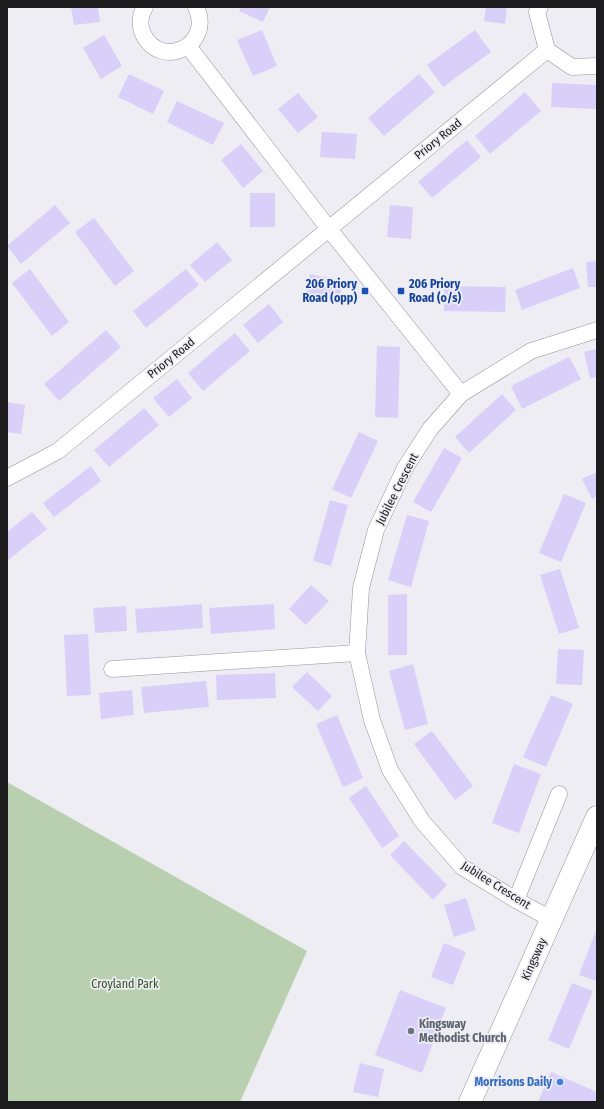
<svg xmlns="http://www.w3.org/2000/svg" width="604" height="1109" font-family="'Fira Sans Condensed',sans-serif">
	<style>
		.green { fill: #b9d0b0 }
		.building { fill: #d9d0f9 }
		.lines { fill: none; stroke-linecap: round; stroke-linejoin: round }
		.street-casing { stroke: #95959a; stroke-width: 17 }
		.secondary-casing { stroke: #95959a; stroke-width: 23 }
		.street { stroke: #fff; stroke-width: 16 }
		.secondary { stroke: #fff; stroke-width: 22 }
		.transit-dot { fill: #1a4fb4; stroke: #ededf3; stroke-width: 1.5 }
		.worship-dot { fill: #6b7280; stroke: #ededf3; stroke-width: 1.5 }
		.shop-dot { fill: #3f7fe0; stroke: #ededf3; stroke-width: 1.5 }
		.labels { text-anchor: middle; stroke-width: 3.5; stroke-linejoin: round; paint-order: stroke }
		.street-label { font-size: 12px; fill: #1c1c1e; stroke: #ededf3 }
		.transit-label { font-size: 12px; font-weight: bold; fill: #164399; stroke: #ededf3; text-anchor: end }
		.park-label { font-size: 12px; fill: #305321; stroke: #ededf3 }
		.worship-label { font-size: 12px; font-weight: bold; fill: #5b616d; stroke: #ededf3; text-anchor: start }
		.shop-label { font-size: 12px; font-weight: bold; fill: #366cbe; stroke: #ededf3; text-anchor: end }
	</style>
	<rect width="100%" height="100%" fill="#ededf3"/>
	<path class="green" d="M7,782L307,951L240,1102H7Z"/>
	<g class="building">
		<path d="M71,7H98L100,22L74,25Z"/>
		<path d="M241,7H270L263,22L239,11Z"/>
		<path d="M486,7H507L505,24L484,21Z"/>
		<path d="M262,30L277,66L253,76L237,40Z"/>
		<path d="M475,30L491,52L443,87L427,65Z"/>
		<path d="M104,35L122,66L101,79L83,48Z"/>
		<path d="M129,74L164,91L153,114L118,97Z"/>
		<path d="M419,74L435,92L384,136L368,118Z"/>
		<path d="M552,83L597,85V109L551,107Z"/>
		<path d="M525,92L541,111L490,154L475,136Z"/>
		<path d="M298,93L318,117L298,133L278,109Z"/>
		<path d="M177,101L224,123L213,145L167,122Z"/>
		<path d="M322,132L357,134L355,159L320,157Z"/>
		<path d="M467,140L481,157L432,198L418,182Z"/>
		<path d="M241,144L263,171L243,188L221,160Z"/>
		<rect x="250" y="193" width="25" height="34"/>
		<path d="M55,205L70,223L21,264L7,246Z"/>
		<path d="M390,205L413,207L411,239L387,237Z"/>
		<path d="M94,218L134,271L115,286L75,232Z"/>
		<path d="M217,242L232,260L205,282L190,265Z"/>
		<path d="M597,261V287H588L586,262Z"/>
		<path d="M573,268L580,288L522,310L515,290Z"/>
		<path d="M30,269L69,322L52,336L12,283Z"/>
		<path d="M186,269L199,285L146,328L133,311Z"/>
		<path d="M310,274L343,281L338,304L305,297Z"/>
		<path d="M444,286L506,287L505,312L444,311Z"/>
		<path d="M269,304L283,322L258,343L243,325Z"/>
		<path d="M106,330L121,347L59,401L44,384Z"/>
		<path d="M235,333L250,351L203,391L188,373Z"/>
		<path d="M377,346L400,347L398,418L375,417Z"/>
		<path d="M597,349V377L590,378L584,352Z"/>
		<path d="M569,357L581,379L522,409L511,386Z"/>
		<path d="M177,379L192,398L169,417L153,398Z"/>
		<path d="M502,394L516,410L469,453L455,437Z"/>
		<path d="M7,402L25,405L21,434L7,432Z"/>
		<path d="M144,408L159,425L109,467L94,450Z"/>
		<path d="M359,432L378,441L351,498L332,489Z"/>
		<path d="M444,448L462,458L431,512L413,502Z"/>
		<path d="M91,466L101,481L54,517L43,503Z"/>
		<path d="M597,472V496L592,499L582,479Z"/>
		<path d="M564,494L586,503L561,562L539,553Z"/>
		<path d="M330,500L348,505L331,566L313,561Z"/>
		<path d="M32,512L47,529L7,561V532Z"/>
		<path d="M407,515L429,521L411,587L388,580Z"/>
		<path d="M560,569L579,628L559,634L540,575Z"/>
		<path d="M311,585L329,601L306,625L289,609Z"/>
		<path d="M407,594V655H388V595Z"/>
		<path d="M202,604L203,628L137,633L135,609Z"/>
		<path d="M274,604L275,629L211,634L209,608Z"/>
		<path d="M126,606L127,631L95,633L93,608Z"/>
		<path d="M88,634L91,695L67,696L64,635Z"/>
		<path d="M558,649L584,650L582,685L556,684Z"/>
		<path d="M413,664L428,724L405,730L389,671Z"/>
		<path d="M307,672L332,696L318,711L292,687Z"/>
		<path d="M275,673L276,698L217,700L216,675Z"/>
		<path d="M206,681L209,707L144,713L141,687Z"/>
		<path d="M132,690L134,715L101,719L99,693Z"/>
		<path d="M551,695L573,704L546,767L523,757Z"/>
		<path d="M337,715L363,778L343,787L316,724Z"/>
		<path d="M432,731L473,786L455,800L414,744Z"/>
		<path d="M514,764L541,774L519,833L492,823Z"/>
		<path d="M366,786L399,836L382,848L349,798Z"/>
		<path d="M404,841L447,885L433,900L390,855Z"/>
		<path d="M466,898L476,930L454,937L444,905Z"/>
		<path d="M597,928V978L596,981L579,975Z"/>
		<path d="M444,943L466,952L453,985L431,977Z"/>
		<path d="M572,983L593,991L569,1049L548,1040Z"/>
		<path d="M400,990L446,1008L422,1073L375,1055Z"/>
		<path d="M360,1063L384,1069L378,1097L353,1092Z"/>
		<path d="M551,1072L597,1092V1102H538Z"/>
	</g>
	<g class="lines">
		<g class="street-casing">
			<g id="street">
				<path d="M145,7C140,15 139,25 143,34C161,71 214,45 196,7"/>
				<path d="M540,7L537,12L547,50L572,67L597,66"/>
				<path d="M188,46L329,229L461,394"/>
				<path d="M7,478L58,451L547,50"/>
				<path d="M112,669L357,653"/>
				<path d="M516,900L559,794"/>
				<path d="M551,919L516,900L462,867L422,821L390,770L372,720L357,653L361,588L376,530L405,468L430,429L461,394L531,351L597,330"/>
			</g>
		</g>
		<g class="secondary-casing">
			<path id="secondary" d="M470,1102L597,817"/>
		</g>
		<use href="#street" class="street"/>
		<use href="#secondary" class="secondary"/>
	</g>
	<g class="transit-dot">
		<rect x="361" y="287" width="8" height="8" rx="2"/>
		<rect x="397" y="287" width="8" height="8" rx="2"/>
	</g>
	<circle class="worship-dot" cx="411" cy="1031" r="4"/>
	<circle class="shop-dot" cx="560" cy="1082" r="4"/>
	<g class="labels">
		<g class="street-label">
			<text transform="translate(438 139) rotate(-39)" y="4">Priory Road</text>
			<text transform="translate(171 358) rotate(-39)" y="4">Priory Road</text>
			<text transform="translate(397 489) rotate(-63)" y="4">Jubilee Crescent</text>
			<text transform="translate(496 885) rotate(32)" y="4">Jubilee Crescent</text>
			<text transform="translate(534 959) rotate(-66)" y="4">Kingsway</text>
		</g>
		<g class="transit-label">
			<text x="357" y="288">206 Priory<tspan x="357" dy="14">Road (opp)</tspan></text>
			<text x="409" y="288" text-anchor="start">206 Priory<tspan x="409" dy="14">Road (o/s)</tspan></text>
		</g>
		<g class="park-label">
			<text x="125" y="988">Croyland Park</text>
		</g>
		<g class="worship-label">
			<text x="419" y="1028">Kingsway<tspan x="419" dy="14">Methodist Church</tspan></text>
		</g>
		<g class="shop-label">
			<text x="552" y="1086">Morrisons Daily</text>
		</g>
	</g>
	<rect width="604" height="1109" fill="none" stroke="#1c1c1e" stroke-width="16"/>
</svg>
